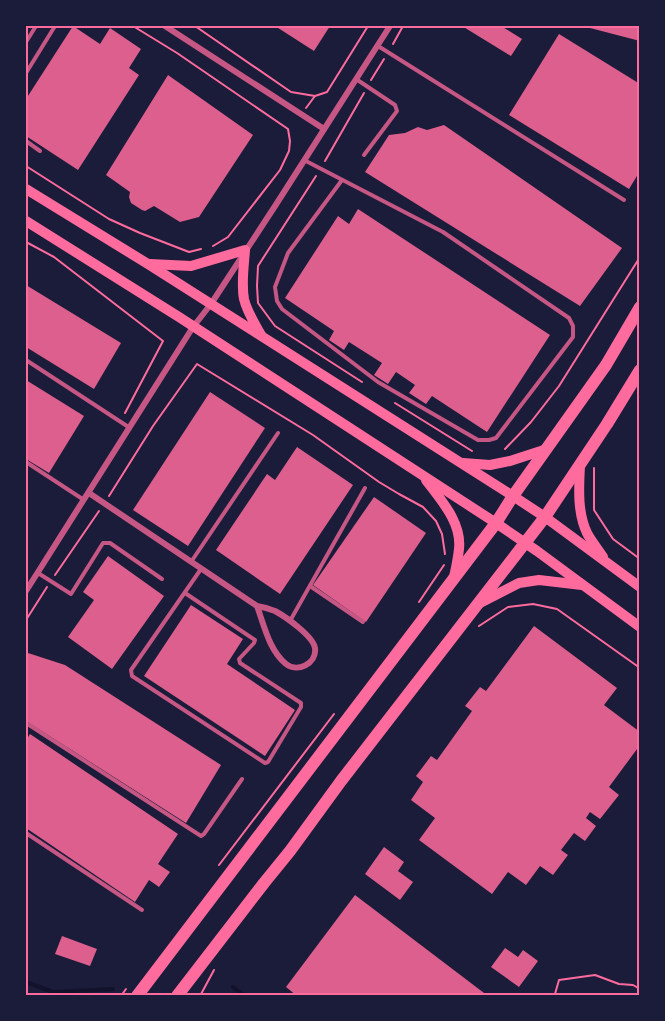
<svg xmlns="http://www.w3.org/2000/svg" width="665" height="1021" font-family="'PT Sans Narrow',sans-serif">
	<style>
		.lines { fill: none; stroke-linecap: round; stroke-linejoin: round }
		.stream { stroke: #12122b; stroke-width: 4 }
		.building { fill: #dd5f8e }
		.path { stroke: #ff6b9d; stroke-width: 2 }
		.service { stroke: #c65784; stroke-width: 4 }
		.minor { stroke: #c65784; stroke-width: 6 }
		.secondary { stroke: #ff6b9d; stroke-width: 10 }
		.primary { stroke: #ff6b9d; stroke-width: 12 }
		.neatline { fill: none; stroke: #ff6b9d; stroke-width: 2 }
	</style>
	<rect width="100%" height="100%" fill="#1b1b3a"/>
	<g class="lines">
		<g class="stream">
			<path d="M26,982L53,992L113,989"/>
			<path d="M233,987L245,996"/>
		</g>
	</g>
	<g class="building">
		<path d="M73,26L100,44L110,28L141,49L129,68L139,75L78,170L26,136V99Z"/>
		<path d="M275,26H330L314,51Z"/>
		<path d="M462,26H501L522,39L511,56Z"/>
		<path d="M590,26H640V41L590,28Z"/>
		<path d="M559,34L640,84V171L629,189L509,115Z"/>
		<path d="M168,75L253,135L199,217L180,222L154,206L145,211L142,210L131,203L129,197L130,192L106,175Z"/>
		<path d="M444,125L622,248L580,306L365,172L389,135L405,133L418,127L427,130Z"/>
		<path d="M358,209L550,335L487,432L432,396L426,404L409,393L415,385L396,372L388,384L374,375L382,363L349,342L344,350L329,340L334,331L285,298L338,216L349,224Z"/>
		<path d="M26,285L121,343L94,389L26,347Z"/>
		<path d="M26,380L84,416L49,473L26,459Z"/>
		<path d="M210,392L265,428L188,546L133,510Z"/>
		<path d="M297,447L353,485L280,594L216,550L267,474L275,480Z"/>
		<path d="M374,497L426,533L366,622L313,585Z"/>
		<path d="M108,556L164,596L112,669L68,637L94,600L83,592Z"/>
		<path d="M191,605L243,639L227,664L295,710L265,756L144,676Z"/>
		<path d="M534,626L617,688L604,705L640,732V745L609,787L619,795L600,819L590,812L586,818L596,826L585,841L574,833L561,850L568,855L553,875L540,866L526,885L508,872L492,894L419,840L435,818L411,800L423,782L416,776L431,756L437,760L472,711L465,706L480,687L486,691Z"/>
		<path d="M28,653L65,665L221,765L186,823L26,721V656Z"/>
		<path d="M30,734L178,834L158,864L170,872L159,887L149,880L135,902L26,828V740Z"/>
		<path d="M384,847L404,862L398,871L413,882L400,900L365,874Z"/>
		<path d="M355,895L488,996H297L286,987Z"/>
		<path d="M62,936L97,949L90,966L55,954Z"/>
		<path d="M505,948L518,957L523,950L538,961L519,987L491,967Z"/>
	</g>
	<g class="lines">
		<g class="path">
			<path d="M133,26L177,53L288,129L290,141L289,151L280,170L228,237L213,246"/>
			<path d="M195,26L291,92L315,96L327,92L368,26"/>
			<path d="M393,44L403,26"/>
			<path d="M371,80L384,59"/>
			<path d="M306,108L315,96"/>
			<path d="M325,161L364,93"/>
			<path d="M26,166L109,219L140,233L189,252L201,249"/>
			<path d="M316,176L258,266L257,286L258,303L275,326L362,382"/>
			<path d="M26,242L54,257L163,341L125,413"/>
			<path d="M395,403L472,451"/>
			<path d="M505,449L531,422L559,386L640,257"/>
			<path d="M594,468V510L613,539L640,559"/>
			<path d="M109,496L153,426L197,364L313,435L379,482L399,494L423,507L436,521L442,534L445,554"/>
			<path d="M55,575L99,511"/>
			<path d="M419,602L444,565"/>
			<path d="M26,620L47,587"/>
			<path d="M479,626L508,607L533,604L557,609L640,668"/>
			<path d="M219,865L334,714"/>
			<path d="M121,996L126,989"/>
			<path d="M200,996L214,970"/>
			<path d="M553,996L555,994L559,980L595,975L619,984L633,985L640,989"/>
		</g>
		<g class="service">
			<path d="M26,42L36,26"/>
			<path d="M378,46L624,200"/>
			<path d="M26,73L55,26"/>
			<path d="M356,79L395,105L397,111L364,155"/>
			<path d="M26,141L40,151"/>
			<path d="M304,160L443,232L569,318L573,326V337L496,438L489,440H478L378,382L282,309L277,301L275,287L288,253L342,180"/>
			<path d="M26,360L130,428"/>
			<path d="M26,462L84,500"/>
			<path d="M191,562L278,433"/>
			<path d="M38,573L71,594L103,543H110L162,579"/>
			<path d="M310,586L363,622"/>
			<path d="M185,593L255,640L254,643L239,659L240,663L301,703V707L268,762L265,763L132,676L131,670L201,569"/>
			<path d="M290,621L365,488"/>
			<path d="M26,723L201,836L204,834L242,779"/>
			<path d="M26,833L142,910"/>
		</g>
		<g class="minor">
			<path d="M165,26L324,129"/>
			<path d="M89,493L257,606C263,607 270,609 275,611C286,617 313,636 315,648C317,664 297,673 286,664C269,650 264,625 257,606"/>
			<path d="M26,591L193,327L211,304L277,203L390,26"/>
		</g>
		<g class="secondary">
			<path d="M26,189L148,264L513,496L545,517L640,587"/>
			<path d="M26,221L179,317L496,523L537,551L640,627"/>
			<path d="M150,264L191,266L245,250C244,266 241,283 244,299C247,312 255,324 261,335"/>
			<path d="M463,463L490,465L510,461L547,449"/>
			<path d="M580,465C579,487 577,512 587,533C591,541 598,549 603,557"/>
			<path d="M426,480C440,499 462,522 459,549C458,558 456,568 454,577"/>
			<path d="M478,604L519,583L539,580L582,585"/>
		</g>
		<g class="primary">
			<path d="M137,996L496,523L513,496L606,365L640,307"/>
			<path d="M177,996L264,883L290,851L341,781L545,517L607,424L640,370"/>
		</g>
	</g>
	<rect width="665" height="1021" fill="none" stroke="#1b1b3a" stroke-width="54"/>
	<rect x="27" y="27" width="611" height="967" class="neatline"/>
</svg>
